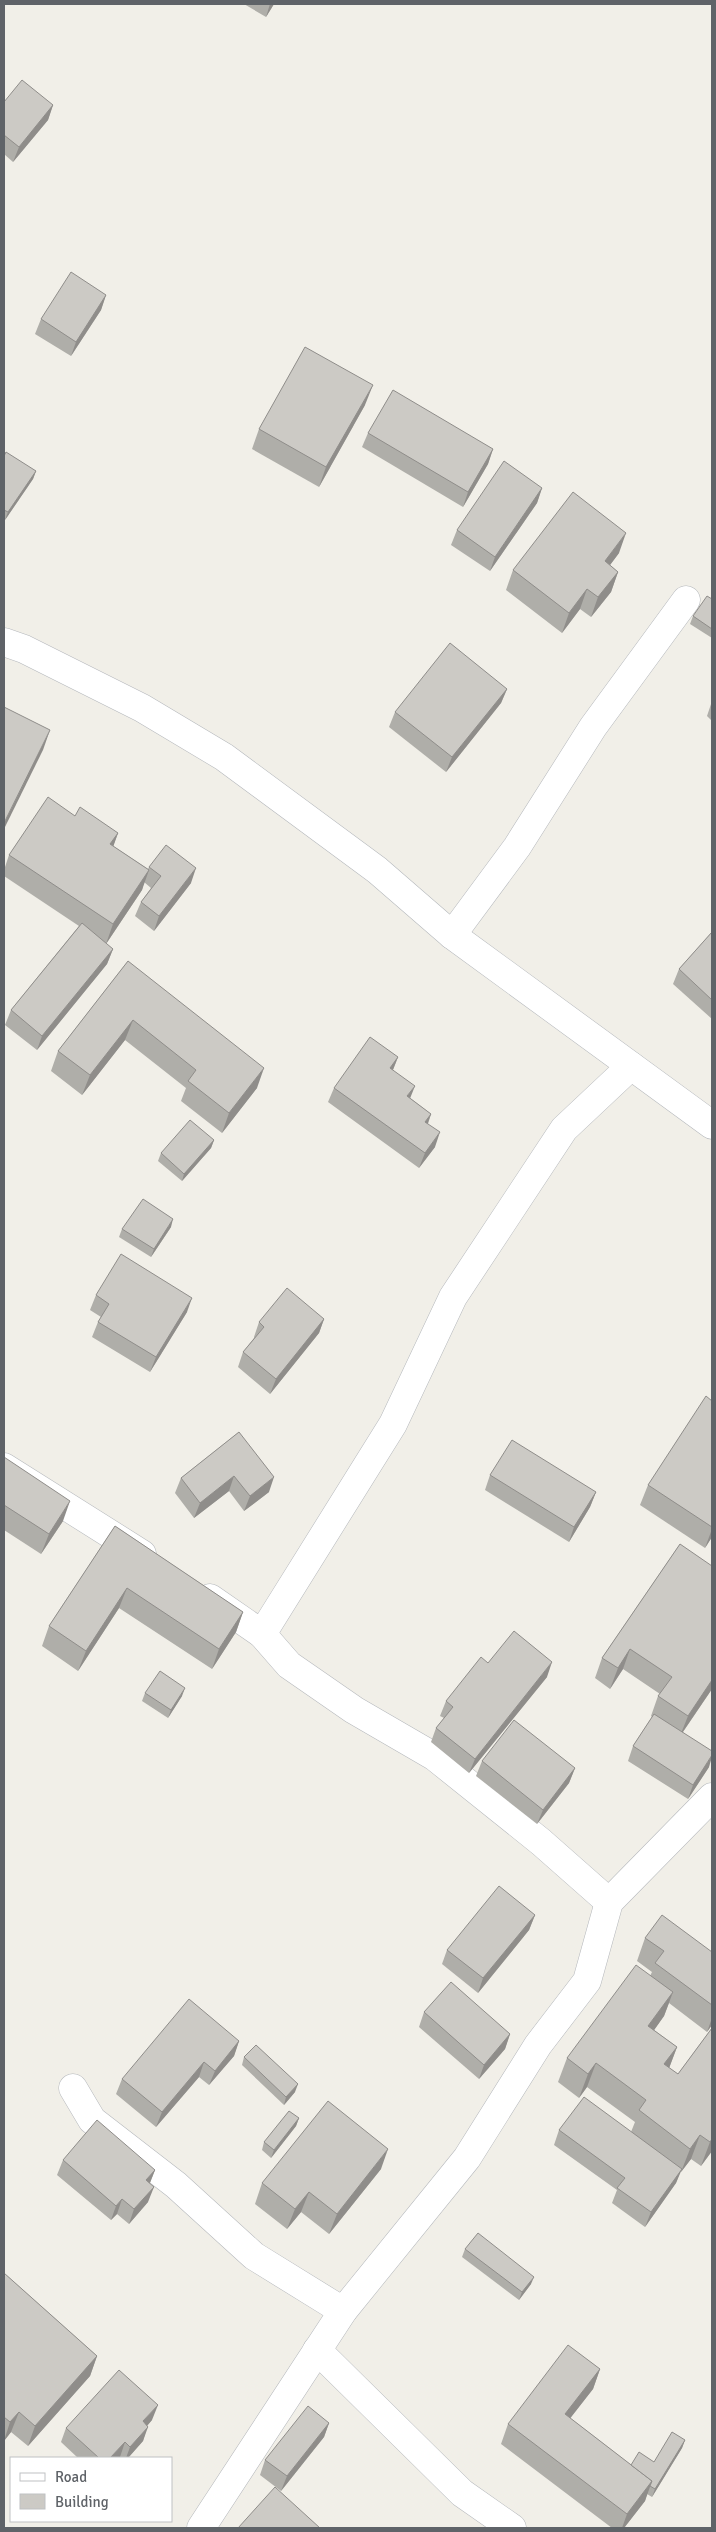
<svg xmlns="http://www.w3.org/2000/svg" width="716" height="2532" font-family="Signika,sans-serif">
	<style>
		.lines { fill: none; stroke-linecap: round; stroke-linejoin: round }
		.street-casing { stroke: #b5b8bc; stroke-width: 29 }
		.street { stroke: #fff; stroke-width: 28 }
		.wall { fill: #afaea9 }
		.shaded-wall { fill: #8f8d8a }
		.building { fill: #cccac5; stroke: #8f8d8a }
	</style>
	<rect width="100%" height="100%" fill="#f1efe8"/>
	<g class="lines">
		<g class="street-casing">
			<g id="street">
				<path d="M4,642L24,649L142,708L224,757L377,870L452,935L712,1125"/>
				<path d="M452,935L517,847L593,727L686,600"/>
				<path d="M4,1467L142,1554"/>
				<path d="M210,1598L262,1634L393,1424L453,1297L564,1129L631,1066"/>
				<path d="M262,1634L289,1665L354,1710L435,1757L541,1842L609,1902"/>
				<path d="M73,2088L92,2120L176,2185L254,2256L343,2311"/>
				<path d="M317,2350L462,2493L512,2528"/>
				<path d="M201,2528L343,2311L467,2158L538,2045L587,1981L609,1902L712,1797"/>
			</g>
		</g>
		<use href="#street" class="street"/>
	</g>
	<g class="wall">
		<path d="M244,4H274L266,17Z"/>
		<path d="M4,102L53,105L48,120L13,162L4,154Z"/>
		<path d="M106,295L101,310L71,356L35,334L41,319Z"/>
		<path d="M365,405L319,487L252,449L259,429Z"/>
		<path d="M368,433L493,449L488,464L463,507L362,447Z"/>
		<path d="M4,456L36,471L33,479L5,520L4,519Z"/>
		<path d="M542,488L537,503L490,571L451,545L457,530Z"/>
		<path d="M619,553L610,565L618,572L611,592L591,617L580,609L562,633L506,590L513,570Z"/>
		<path d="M712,599V638L690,624L693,616Z"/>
		<path d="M507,689L501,703L446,772L389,727L395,712Z"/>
		<path d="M712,701V721L707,716Z"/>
		<path d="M75,816L118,833L113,846L148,869L149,867L191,883L154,931L135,916L141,902L151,888L144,882L142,890L106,944L113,949L107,964L37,1050L5,1025L11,1010L79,926L4,876V870L9,855Z"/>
		<path d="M712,932V1019L673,984L679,969Z"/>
		<path d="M128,961L257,1088L222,1133L181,1101L186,1088L125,1040L82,1095L51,1071L58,1051Z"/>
		<path d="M398,1057L393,1070L410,1098L431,1114L428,1124L435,1147L419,1168L328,1102L334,1088Z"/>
		<path d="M214,1140L211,1148L182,1181L158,1161L161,1153Z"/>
		<path d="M171,1227L151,1257L119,1237L122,1229Z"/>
		<path d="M96,1295L187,1312L150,1372L92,1337L98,1322L101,1317L90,1310Z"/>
		<path d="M324,1319L319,1333L270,1394L238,1367L243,1352L254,1338V1337L259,1322Z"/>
		<path d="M712,1401V1537L705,1548L640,1505L648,1485Z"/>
		<path d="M239,1432L269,1492L244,1511L229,1491L194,1518L175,1493L181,1478Z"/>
		<path d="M4,1457L63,1521L41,1554L4,1530Z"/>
		<path d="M490,1475L596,1492L590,1507L569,1542L485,1490Z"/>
		<path d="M115,1526L243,1612L236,1632L212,1669L119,1608L78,1671L42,1646L49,1626Z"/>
		<path d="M680,1544L712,1689L683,1732L709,1767L688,1799L628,1761L633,1746L652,1717L651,1716L658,1696L660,1694L623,1669L610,1689L595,1678L602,1658Z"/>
		<path d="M488,1663L547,1677L469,1773L431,1742L436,1728L444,1718L440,1716L446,1701Z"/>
		<path d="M145,1693L182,1696L168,1718L142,1701Z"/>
		<path d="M482,1761L575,1768L569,1783L537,1824L476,1776Z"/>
		<path d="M535,1915L529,1930L478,1993L442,1964L447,1950Z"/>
		<path d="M645,1938L712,1952V2025L707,2032L669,2003L664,2016L654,2030L677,2047L669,2068L678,2074L712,2028V2151L701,2166L691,2159L681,2172H680L676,2183L645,2227L612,2203L617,2190L554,2145L559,2130L631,2132L635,2122L587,2087L579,2098L558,2082L567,2058L650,1976L652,1972L637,1961Z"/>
		<path d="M424,2012L510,2034L505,2049L479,2079L419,2027Z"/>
		<path d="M239,2041L234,2056L209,2085L199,2077L156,2127L116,2094L122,2079Z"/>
		<path d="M244,2057L295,2092L284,2105L242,2065Z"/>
		<path d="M299,2118L296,2126L271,2158L262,2150L264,2142Z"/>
		<path d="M63,2160L155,2170L150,2183L148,2202L129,2224L117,2214L111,2220L57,2175Z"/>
		<path d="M381,2169L329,2234L301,2212L287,2229L255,2204L262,2183Z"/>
		<path d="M465,2249L531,2284L519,2300L462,2257Z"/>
		<path d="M4,2273L97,2356L90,2376L28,2446L11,2432L4,2441Z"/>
		<path d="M600,2369L593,2389L570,2418L631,2465L654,2462L685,2440L682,2448L652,2497L647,2494L645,2501L624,2528H612L501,2444L508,2424Z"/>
		<path d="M152,2420L147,2426L143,2441L128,2458H122L120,2457L119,2458H78L61,2442L66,2428Z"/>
		<path d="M329,2423L324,2437L281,2491L260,2475L265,2460Z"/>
	</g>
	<g class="shaded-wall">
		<path d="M270,4H274L266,17Z"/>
		<path d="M53,105L48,120L13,162L19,147Z"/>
		<path d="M106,295L101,310L71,356L76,342Z"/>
		<path d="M373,385L365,405L319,487L326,467Z"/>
		<path d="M493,449L488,464L463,507L468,492Z"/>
		<path d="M36,471L33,479L5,520L8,512Z"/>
		<path d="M542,488L537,503L490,571L495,557Z"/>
		<path d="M626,533L619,553L598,581L605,561Z"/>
		<path d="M618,572L611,592L591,617L598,597Z"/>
		<path d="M587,589L580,609L562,633L569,613Z"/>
		<path d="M507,689L501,703L446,772L452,757Z"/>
		<path d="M50,730L43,750L4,829V823Z"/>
		<path d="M118,833L111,853L110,844Z"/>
		<path d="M196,868L191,883L154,931L159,916Z"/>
		<path d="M149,870L142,890L106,944L113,924Z"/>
		<path d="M113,949L107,964L37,1050L42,1036Z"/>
		<path d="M133,1020L125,1040L82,1095L90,1075Z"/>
		<path d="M398,1057L392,1072L390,1068Z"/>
		<path d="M264,1068L257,1088L222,1133L229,1113Z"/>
		<path d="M415,1086L409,1101L407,1096Z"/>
		<path d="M431,1114L426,1128L425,1122Z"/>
		<path d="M440,1132L435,1147L419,1168L425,1153Z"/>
		<path d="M214,1140L211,1148L182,1181L184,1174Z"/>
		<path d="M173,1219L171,1227L151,1257L154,1249Z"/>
		<path d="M192,1298L187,1312L150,1372L156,1357Z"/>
		<path d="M324,1319L319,1333L270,1394L276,1379Z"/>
		<path d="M234,1476L229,1491L194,1518L200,1503Z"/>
		<path d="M274,1477L269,1492L244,1511L250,1496Z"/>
		<path d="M596,1492L590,1507L569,1542L574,1527Z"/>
		<path d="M70,1501L63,1521L41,1554L49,1534Z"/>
		<path d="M712,1529V1537L705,1548Z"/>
		<path d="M127,1588L119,1608L78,1671L86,1651Z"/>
		<path d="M243,1612L236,1632L212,1669L219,1649Z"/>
		<path d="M630,1649L623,1669L610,1689L618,1668Z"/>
		<path d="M552,1662L547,1677L469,1773L475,1759Z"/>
		<path d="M712,1680V1689L680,1736L688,1716Z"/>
		<path d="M185,1688L182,1696L168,1718L171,1710Z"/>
		<path d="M712,1755V1757L709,1767L688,1799L693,1785Z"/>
		<path d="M575,1768L569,1783L537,1824L543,1810Z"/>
		<path d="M535,1915L529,1930L478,1993L483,1978Z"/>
		<path d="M673,1992L664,2016L640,2050L648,2026Z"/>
		<path d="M712,2018V2025L707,2032Z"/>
		<path d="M510,2034L505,2049L479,2079L484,2065Z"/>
		<path d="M239,2041L234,2056L209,2085L215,2071Z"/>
		<path d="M677,2047L668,2071L664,2064Z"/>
		<path d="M204,2062L199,2077L156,2127L162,2112Z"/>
		<path d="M596,2063L587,2087L579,2098L588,2074Z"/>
		<path d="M298,2084L295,2092L284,2105L286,2097Z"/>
		<path d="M299,2118L296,2126L271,2158L274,2150Z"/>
		<path d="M700,2135L691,2159L681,2172L690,2149Z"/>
		<path d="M712,2139V2151L701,2166L710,2142Z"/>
		<path d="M388,2149L381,2169L329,2234L337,2214Z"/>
		<path d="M682,2169L676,2183L645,2227L651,2212Z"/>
		<path d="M155,2170L149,2185L146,2180Z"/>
		<path d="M154,2187L148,2202L129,2224L134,2209Z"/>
		<path d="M309,2192L301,2212L287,2229L295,2209Z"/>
		<path d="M122,2199L117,2214L111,2220L116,2206Z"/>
		<path d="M534,2277L531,2284L519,2300L522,2292Z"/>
		<path d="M97,2356L90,2376L28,2446L35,2426Z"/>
		<path d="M600,2369L593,2389L558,2434L565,2414Z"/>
		<path d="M158,2405L152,2420L138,2436L143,2421Z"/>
		<path d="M19,2412L11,2432L4,2441L10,2422Z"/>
		<path d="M329,2423L324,2437L281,2491L287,2476Z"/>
		<path d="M148,2427L143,2441L128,2458H126L130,2447Z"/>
		<path d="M685,2440L682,2448L652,2497L655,2489Z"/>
		<path d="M125,2442L120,2457L119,2458H110Z"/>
		<path d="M652,2481L645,2501L624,2528H622L627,2514Z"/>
	</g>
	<g class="building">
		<path d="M22,80L53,105L19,147L4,135V102Z"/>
		<path d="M71,272L106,295L76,342L41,319Z"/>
		<path d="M305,347L373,385L326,467L259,429Z"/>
		<path d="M393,390L493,449L468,492L368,433Z"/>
		<path d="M6,452L36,471L8,512L4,510V456Z"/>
		<path d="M504,461L542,488L495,557L457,530Z"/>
		<path d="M573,492L626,533L605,561L618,572L598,597L587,589L569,613L513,570Z"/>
		<path d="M707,596L712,599V629L693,616Z"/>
		<path d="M450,643L507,689L452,757L395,712Z"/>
		<path d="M4,707L50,730L4,823Z"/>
		<path d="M48,797L75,816L80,807L118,833L110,844L149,870L113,924L9,855Z"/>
		<path d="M166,845L196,868L159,916L141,902L161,876L149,867Z"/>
		<path d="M82,923L113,949L42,1036L11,1010Z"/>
		<path d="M712,932V1000L679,969Z"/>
		<path d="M128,961L264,1068L229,1113L188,1081L196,1070L133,1020L90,1075L58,1051Z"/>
		<path d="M370,1037L398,1057L390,1068L415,1086L407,1096L431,1114L425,1122L440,1132L425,1153L334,1088Z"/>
		<path d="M190,1120L214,1140L184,1174L161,1153Z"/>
		<path d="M143,1199L173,1219L154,1249L122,1229Z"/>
		<path d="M121,1254L192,1298L156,1357L98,1322L109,1304L96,1295Z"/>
		<path d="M287,1288L324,1319L276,1379L243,1352L264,1327L259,1322Z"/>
		<path d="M706,1396L712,1401V1527L648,1485Z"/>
		<path d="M239,1432L274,1477L250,1496L234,1476L200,1503L181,1478Z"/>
		<path d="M512,1440L596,1492L574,1527L490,1475Z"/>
		<path d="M4,1457L70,1501L49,1534L4,1505Z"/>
		<path d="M115,1526L243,1612L219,1649L127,1588L86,1651L49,1626Z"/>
		<path d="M680,1544L712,1566V1680L688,1716L658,1696L672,1677L630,1649L618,1668L602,1658Z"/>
		<path d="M514,1631L552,1662L475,1759L436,1728L453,1707L446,1701L481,1657L488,1663Z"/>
		<path d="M160,1671L185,1688L171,1710L145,1693Z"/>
		<path d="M654,1714L712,1751V1755L693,1785L633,1746Z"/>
		<path d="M514,1720L575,1768L543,1810L482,1761Z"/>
		<path d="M499,1886L535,1915L483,1978L447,1950Z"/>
		<path d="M662,1915L712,1952V2005L655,1963L664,1951L645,1938Z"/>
		<path d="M636,1965L673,1992L648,2026L677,2047L664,2064L678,2074L712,2028V2139L710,2142L700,2135L690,2149L639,2110L646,2100L596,2063L588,2074L567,2058Z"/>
		<path d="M451,1982L510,2034L484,2065L424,2012Z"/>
		<path d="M189,1999L239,2041L215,2071L204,2062L162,2112L122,2079Z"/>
		<path d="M256,2045L298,2084L286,2097L244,2057Z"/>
		<path d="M584,2097L682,2169L651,2212L617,2188L625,2178L559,2130Z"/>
		<path d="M328,2101L388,2149L337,2214L309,2192L295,2209L262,2183Z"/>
		<path d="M289,2111L299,2118L274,2150L264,2142Z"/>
		<path d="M97,2120L155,2170L146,2180L154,2187L134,2209L122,2199L116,2206L63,2160Z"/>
		<path d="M478,2233L534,2277L522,2292L465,2249Z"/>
		<path d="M4,2273L97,2356L35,2426L19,2412L10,2422L4,2417Z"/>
		<path d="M568,2345L600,2369L565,2414L652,2481L627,2514L508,2424Z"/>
		<path d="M119,2370L158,2405L143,2421L148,2427L130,2447L125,2442L110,2458H99L66,2428Z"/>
		<path d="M308,2406L329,2423L287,2476L265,2460Z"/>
		<path d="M672,2432L685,2440L655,2489L650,2486L652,2481L631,2465L639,2452L654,2462Z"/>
		<path d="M275,2487L320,2528H238Z"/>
	</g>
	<rect width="716" height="2532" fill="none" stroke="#5f6368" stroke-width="10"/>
	<rect x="10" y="2457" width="162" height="65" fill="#ffffff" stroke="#bfc1c3"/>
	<rect x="20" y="2473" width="25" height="8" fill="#ffffff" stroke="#bfc1c3"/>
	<text x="55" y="2482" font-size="15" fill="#5f6368">Road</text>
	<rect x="20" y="2494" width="25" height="15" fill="#cccac5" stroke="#bfc1c3"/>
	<text x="55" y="2507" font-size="15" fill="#5f6368">Building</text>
</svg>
